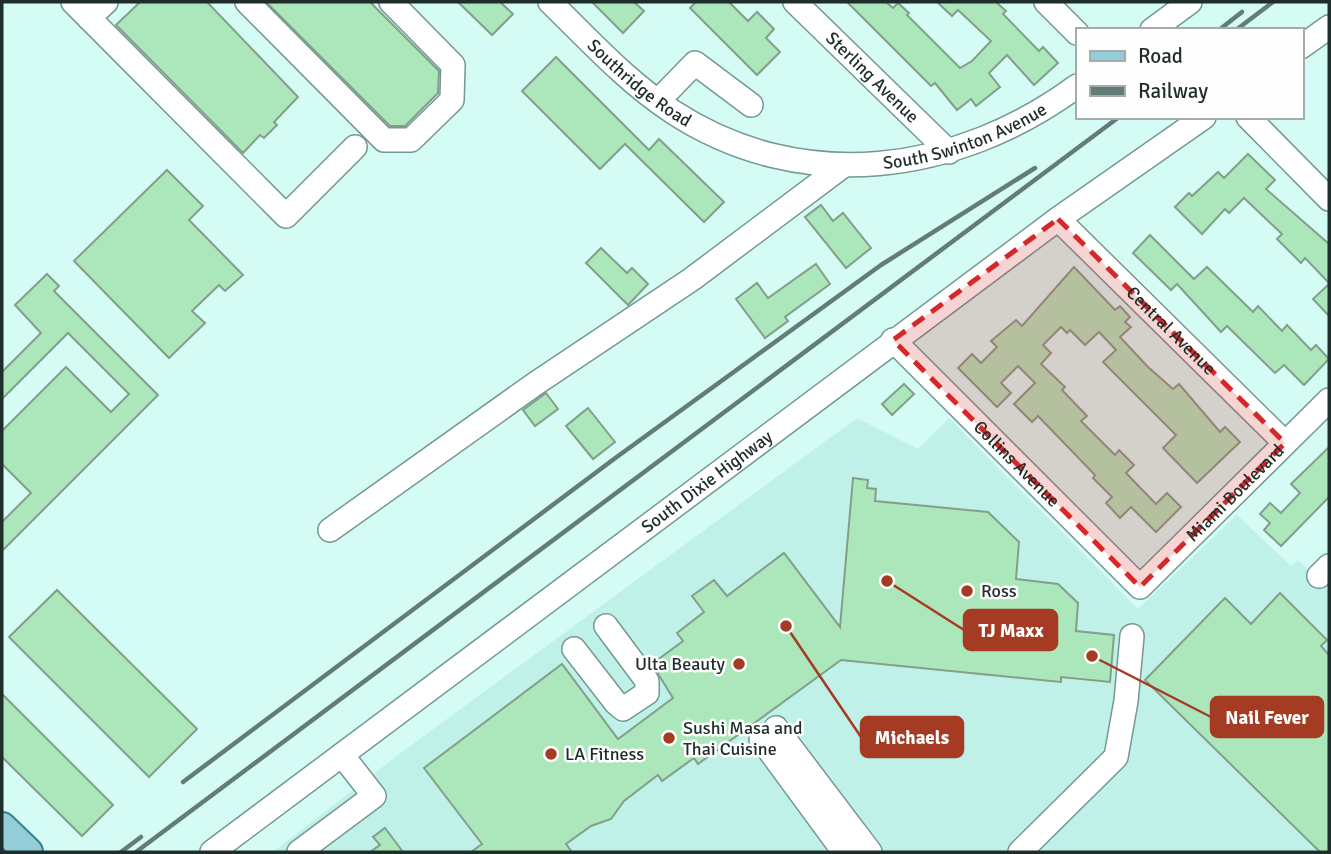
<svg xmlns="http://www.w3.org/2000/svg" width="1331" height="854" font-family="Signika,sans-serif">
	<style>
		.built { fill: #c0f1e8 }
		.building { fill: #ace7bc; stroke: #839e8a; stroke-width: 2 }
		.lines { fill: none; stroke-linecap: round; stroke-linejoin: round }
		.minor-casing { stroke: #749892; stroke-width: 26 }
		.major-casing { stroke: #3b808b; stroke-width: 32 }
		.minor { stroke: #fff; stroke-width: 23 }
		.major { stroke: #92cdd8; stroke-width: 28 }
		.rail { stroke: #637c77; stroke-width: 4.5 }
		.marked { fill: #d62828; fill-opacity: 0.2; stroke: #d62828; stroke-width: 5; stroke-dasharray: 14 9; stroke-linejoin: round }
		.poi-dot { fill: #a43b22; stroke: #fefefe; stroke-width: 2.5 }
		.labels { text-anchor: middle; stroke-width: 5; stroke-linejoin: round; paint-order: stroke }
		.street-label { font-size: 18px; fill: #1f2e2b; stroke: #fefefe }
		.poi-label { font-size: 18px; fill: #1f2e2b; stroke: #fefefe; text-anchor: start }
		.leader { fill: none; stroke: #a43b22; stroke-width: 2.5 }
		.callout-dot { fill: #a43b22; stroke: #fefefe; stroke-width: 2.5 }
		.callout { fill: #a43b22; stroke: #a43b22; stroke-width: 2.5 }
		.callout-label { font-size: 19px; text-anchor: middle; font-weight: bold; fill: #fff }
	</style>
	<rect width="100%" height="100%" fill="#d4fbf4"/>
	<path class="built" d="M857,418L918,449L949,418L1138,609L1237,515L1291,566L1298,560L1329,591V852H273L394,758Z"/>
	<g class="building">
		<path d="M140,2H207L298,97L274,122L277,125L264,138L260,135L243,153L116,25Z"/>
		<path d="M266,2H370L439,71L438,93L405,126H390Z"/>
		<path d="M458,2H500L513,14L492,35Z"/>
		<path d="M592,2H634L644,11L623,33Z"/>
		<path d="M696,2H729L748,21L757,12L774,29L766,38L780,52L757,75L690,8Z"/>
		<path d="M847,2H886L893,8L898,3L909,13L907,15L960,68L972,61L991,41L958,10L952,16L937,2H996L1006,11L1003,14L1039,51L1043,47L1058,63L1034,85L1007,55L989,73L1000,87L976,106L971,99L957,110L935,83L931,86Z"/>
		<path d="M556,57L649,150L659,139L724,202L704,222L625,144L600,169L522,91Z"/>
		<path d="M1248,154L1275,180L1266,189L1329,244V283L1305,258L1301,263L1277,239L1282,234L1244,198L1229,213L1225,209L1202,234L1175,207L1189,193L1192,196L1218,172L1224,178Z"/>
		<path d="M167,170L203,206L189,220L243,275L225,291L219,285L192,311L205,323L169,358L74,261Z"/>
		<path d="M821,205L833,221L843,213L871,248L846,268L805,217Z"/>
		<path d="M1150,235L1194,279L1207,267L1253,312L1258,306L1282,331L1287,325L1311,350L1316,345L1329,359L1304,385L1284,365L1275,373L1227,326L1221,332L1177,284L1171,290L1133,253Z"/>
		<path d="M601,248L627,273L632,268L648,284L628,305L586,263Z"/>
		<path d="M816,264L830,284L785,317L788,321L765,338L736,299L757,283L768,298Z"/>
		<path d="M1074,267L1115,310L1120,306L1130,317L1125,322L1131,327L1120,337L1148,367L1173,389L1179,384L1220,432L1225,427L1240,442L1197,483L1163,448L1176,435L1103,362L1116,350L1099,332L1085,345L1070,330L1067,333L1061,327L1043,345L1051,353L1041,364L1065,387L1062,390L1087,416L1081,421L1115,455L1119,450L1134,465L1126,473L1156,504L1167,493L1181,507L1156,532L1131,507L1120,518L1106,503L1112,497L1093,478L1095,475L1038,416L1032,422L1014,404L1035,383L1018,366L1001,383L1011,393L997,407L958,368L972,354L981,363L997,347L991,341L1016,320L1022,326Z"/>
		<path d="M47,274L59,286L54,291L158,395L2,551V522L31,493L2,464V431L66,367L111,412L129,394L68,333L2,399V372L41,333L15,305Z"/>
		<path d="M1329,284V316L1313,299Z"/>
		<path d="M904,384L914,394L892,415L882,404Z"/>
		<path d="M546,393L558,409L535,426L523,410Z"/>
		<path d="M588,408L615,442L593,459L566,426Z"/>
		<path d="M1329,447V497L1281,546L1264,530L1270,523L1260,514L1270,503L1281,513L1300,493L1291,484Z"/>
		<path d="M853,478L868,480L867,488L876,489L875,501L988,512L1019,542L1016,579L1058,584L1078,603L1076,631L1114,635L1110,682L1061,677V682L841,660L698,764L694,758L662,781L658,775L624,801L611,819L591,826L566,844L572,852H471L482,844L424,768L562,664L618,739L673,698L652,664L683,641L677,633L704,612L692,596L714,580L727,596L784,553L840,627Z"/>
		<path d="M57,590L197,729L149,777L9,637Z"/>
		<path d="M1280,593L1327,640L1321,646L1329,655V852H1320L1145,680L1225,598L1251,624Z"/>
		<path d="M2,694L113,805L82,836L2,757Z"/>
		<path d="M385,828L403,852H370L380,845L373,837Z"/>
	</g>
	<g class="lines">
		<g class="minor-casing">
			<g id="minor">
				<path d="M73,2L286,216L355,147"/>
				<path d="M247,2L384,140H411L452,100L453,65L391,2"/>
				<path id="s1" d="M550,2C589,40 627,82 673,112C802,196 958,174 1077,86"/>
				<path id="s2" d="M795,2L949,152"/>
				<path d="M1046,2L1077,33"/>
				<path d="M89,18L106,2"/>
				<path d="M1152,30L1190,2"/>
				<path d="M1301,47L1329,27"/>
				<path d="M658,101L695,63L751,105"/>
				<path d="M1248,117L1329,199"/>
				<path id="s3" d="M1058,219L1285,443"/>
				<path id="s4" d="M893,340L1140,587L1329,400"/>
				<path d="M330,530L535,384L692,279L844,165"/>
				<path d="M1319,576L1329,566"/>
				<path d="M574,649L616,703L623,709L647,693V681L606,626"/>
				<path d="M776,728L870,852"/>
				<path d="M761,739L844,852"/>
				<path id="s5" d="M212,852L1058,219L1204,117"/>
				<path d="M299,852L374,796L342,755"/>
				<path d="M1020,852L1116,757L1126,701L1132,636"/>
			</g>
		</g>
		<g class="major-casing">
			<path id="major" d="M2,827L28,852"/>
		</g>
		<use href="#minor" class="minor"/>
		<use href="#major" class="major"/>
		<g class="rail">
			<path d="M1219,30L1242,12"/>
			<path d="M1236,30L1273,2"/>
			<path d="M183,782L614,459L881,265L1035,168"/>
			<path d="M121,852L141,837"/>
			<path d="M136,852L1119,117"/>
		</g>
	</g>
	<path class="marked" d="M1058,219L1285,443L1140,587L893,340Z"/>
	<g class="poi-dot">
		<circle cx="967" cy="591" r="7"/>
		<circle cx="739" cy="664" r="7"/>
		<circle cx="669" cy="738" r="7"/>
		<circle cx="551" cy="754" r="7"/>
	</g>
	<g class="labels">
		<g class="street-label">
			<text dy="6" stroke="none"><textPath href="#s2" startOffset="108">Sterling Avenue</textPath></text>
			<text dy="6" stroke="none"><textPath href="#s1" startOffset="121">Southridge Road</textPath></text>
			<text dy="6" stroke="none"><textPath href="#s1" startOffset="472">South Swinton Avenue</textPath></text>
			<text dy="6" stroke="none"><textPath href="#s3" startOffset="159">Central Avenue</textPath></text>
			<text dy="6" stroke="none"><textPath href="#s4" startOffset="175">Collins Avenue</textPath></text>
			<text dy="6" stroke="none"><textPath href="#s5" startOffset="618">South Dixie Highway</textPath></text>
			<text dy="6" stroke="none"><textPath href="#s4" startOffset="483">Miami Boulevard</textPath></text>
		</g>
		<g class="poi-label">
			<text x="981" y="597">Ross</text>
			<text x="725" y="670" text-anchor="end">Ulta Beauty</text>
			<text x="683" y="734">Sushi Masa and<tspan x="683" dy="21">Thai Cuisine</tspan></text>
			<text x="565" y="760">LA Fitness</text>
		</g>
	</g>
	<path class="leader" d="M887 581L964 630M1092 656L1211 717M786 626L861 737"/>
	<g class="callout-dot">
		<circle cx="887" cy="581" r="7"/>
		<circle cx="1092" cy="656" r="7"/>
		<circle cx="786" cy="626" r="7"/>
	</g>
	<g class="callout">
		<rect x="964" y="610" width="93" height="40" rx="7"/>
		<rect x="1211" y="697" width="112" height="40" rx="7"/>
		<rect x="861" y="717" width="102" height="40" rx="7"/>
	</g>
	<g class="callout-label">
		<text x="1011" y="637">TJ Maxx</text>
		<text x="1267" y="724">Nail Fever</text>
		<text x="912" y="744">Michaels</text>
	</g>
	<rect width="1331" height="854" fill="none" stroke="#1f2e2b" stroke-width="7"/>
	<rect x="1076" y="28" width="228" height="91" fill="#fefefe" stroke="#a5abaa" stroke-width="2"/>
	<rect x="1090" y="51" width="35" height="10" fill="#92cdd8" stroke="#a5abaa" stroke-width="2"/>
	<text x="1138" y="63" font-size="21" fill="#1f2e2b">Road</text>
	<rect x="1090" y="86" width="35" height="10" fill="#637c77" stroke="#a5abaa" stroke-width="2"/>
	<text x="1138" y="98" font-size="21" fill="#1f2e2b">Railway</text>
</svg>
